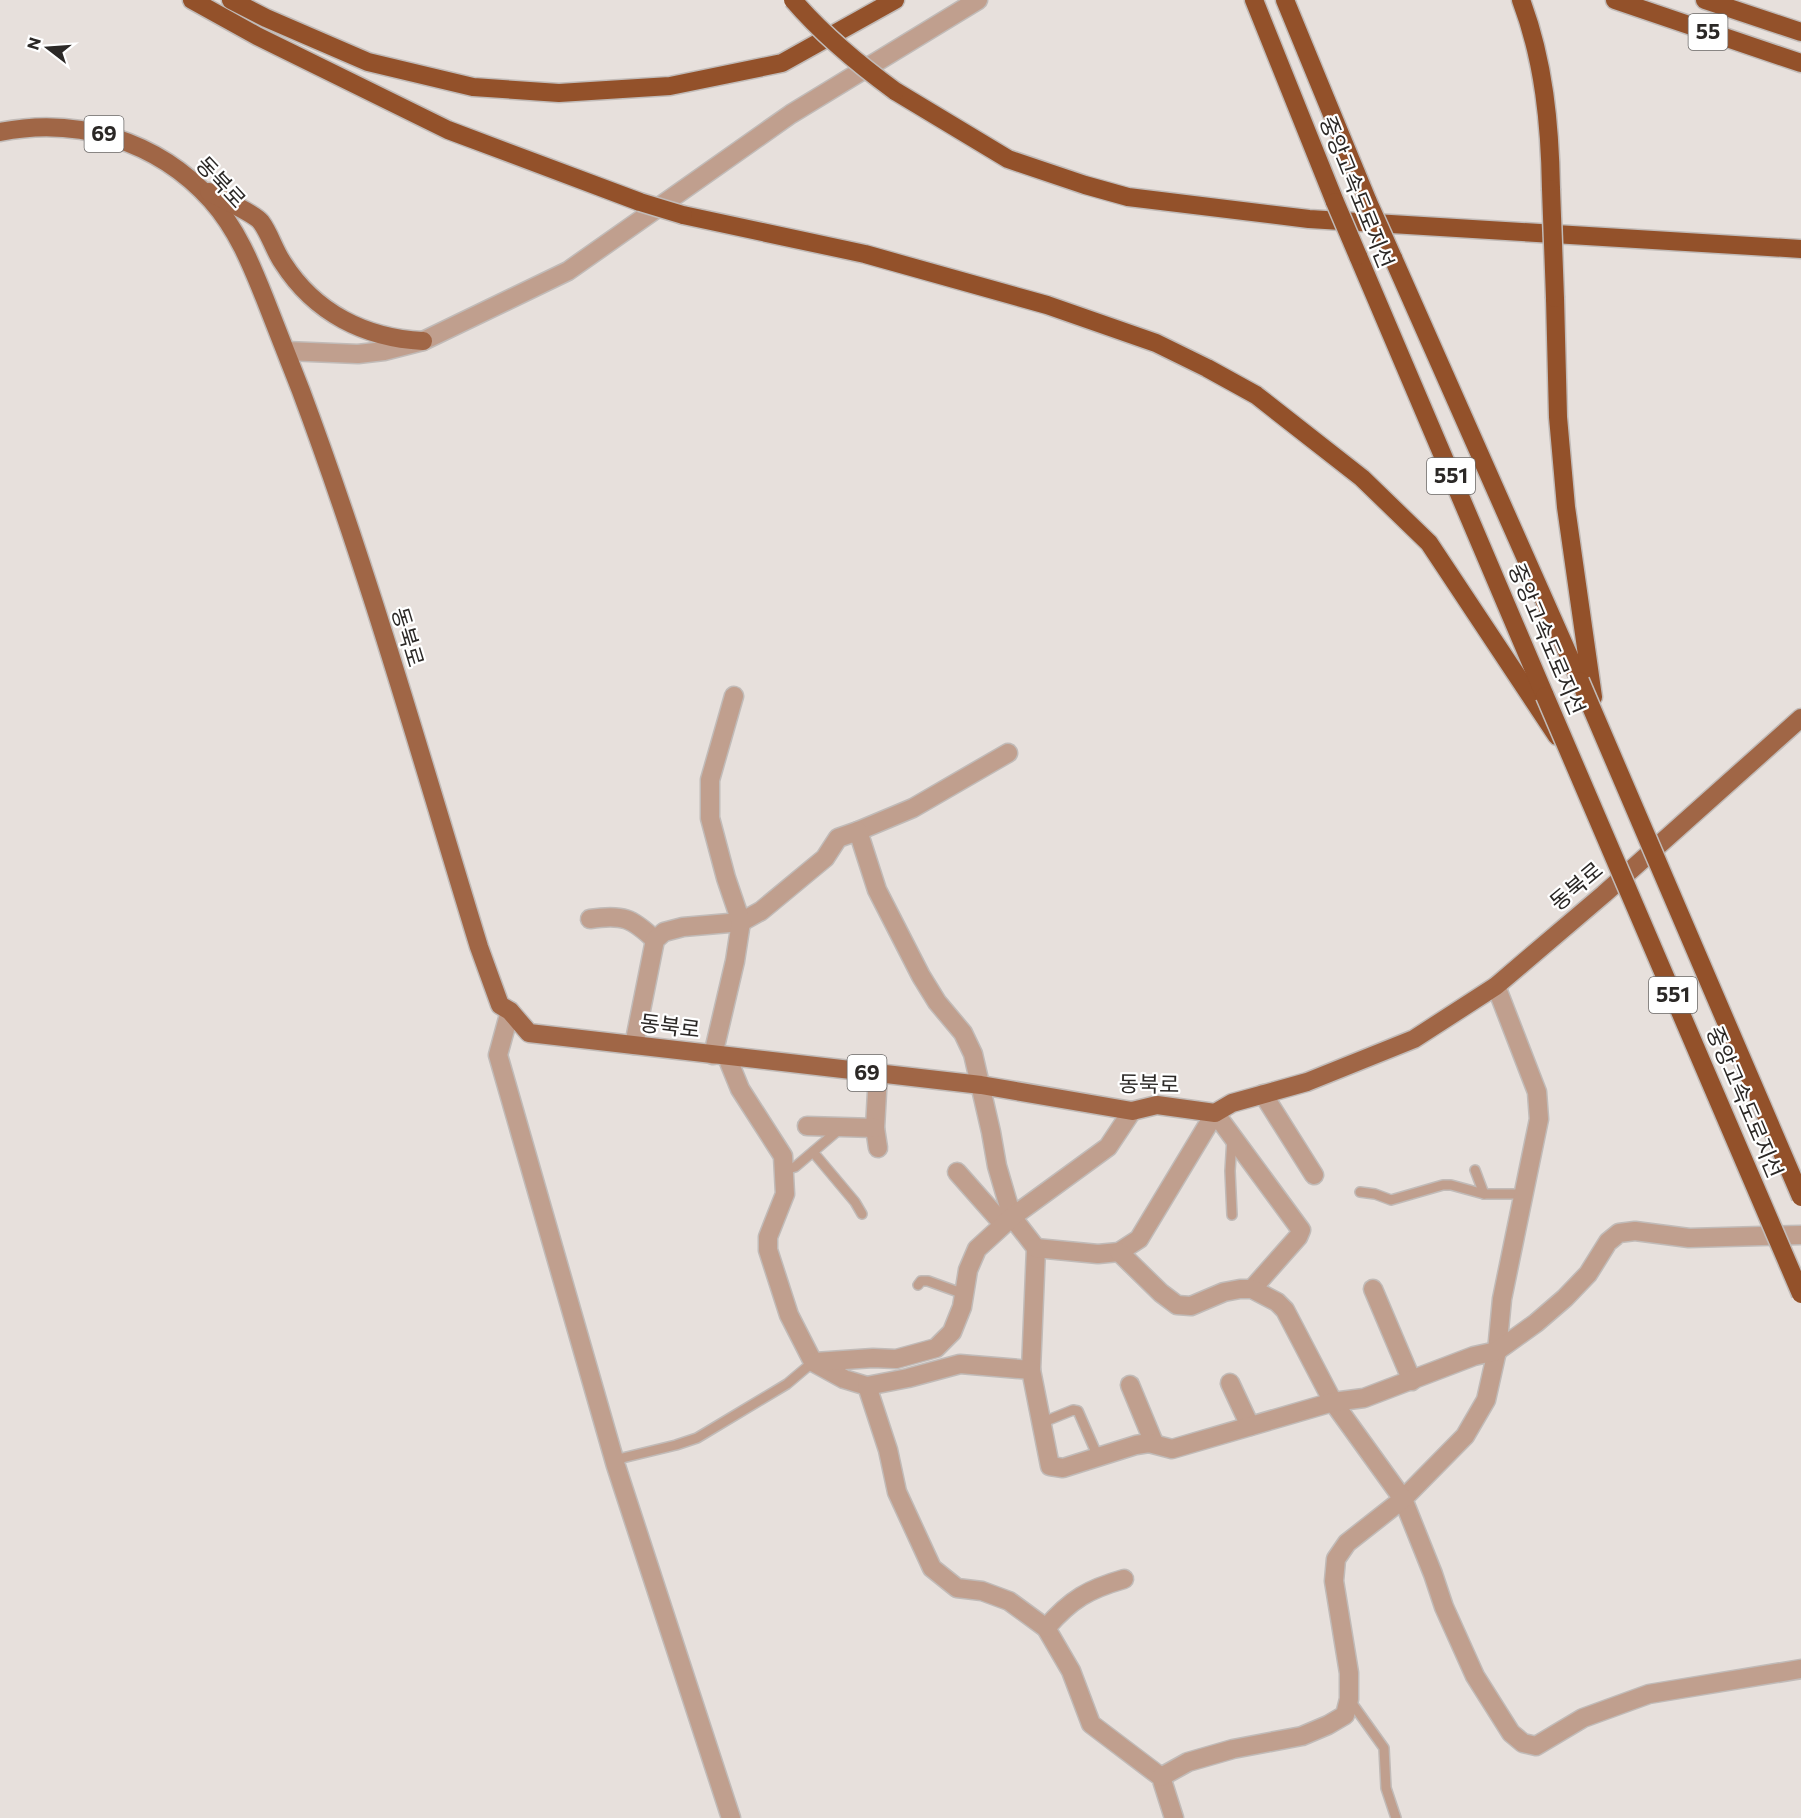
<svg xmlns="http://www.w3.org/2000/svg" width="1801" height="1818" font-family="Commissioner,'Noto Sans KR',sans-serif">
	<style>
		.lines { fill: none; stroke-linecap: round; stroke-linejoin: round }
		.lane-casing { stroke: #c1bbb8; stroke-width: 12 }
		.street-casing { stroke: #c1bbb8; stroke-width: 21 }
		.primary-casing { stroke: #c1bbb8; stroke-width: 21 }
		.highway-casing { stroke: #c1bbb8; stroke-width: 21 }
		.lane { stroke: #c09f8e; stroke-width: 9 }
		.street { stroke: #c09f8e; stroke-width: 18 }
		.primary { stroke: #a06646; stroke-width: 18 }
		.highway { stroke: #93512a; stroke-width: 18 }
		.highway-bridge-casing { stroke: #c1bbb8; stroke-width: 21; stroke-linecap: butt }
		.highway-bridge { stroke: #93512a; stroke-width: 18 }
		.labels { text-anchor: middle; stroke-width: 4.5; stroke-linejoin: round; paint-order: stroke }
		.shield { fill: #fff; stroke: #6b6867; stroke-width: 1.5 }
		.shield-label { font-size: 21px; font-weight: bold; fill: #2b2826 }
		.street-label { font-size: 22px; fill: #2b2826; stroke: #fff }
	</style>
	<rect width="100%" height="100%" fill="#e7e0dc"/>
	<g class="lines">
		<g class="lane-casing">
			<g id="lane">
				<path d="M1232,1138L1230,1171L1232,1215"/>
				<path d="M813,1152L855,1202L862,1214"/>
				<path d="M784,1170L795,1167L841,1128"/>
				<path d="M1475,1170L1484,1194"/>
				<path d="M1360,1192L1375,1194L1391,1200L1443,1185H1451L1484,1194H1524"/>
				<path d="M918,1285L921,1281H928L964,1294"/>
				<path d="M1041,1423L1073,1410L1078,1411L1098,1457"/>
				<path d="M614,1460L676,1445L697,1438L787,1384L813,1362"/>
				<path d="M1349,1699L1384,1748L1386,1788L1396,1818"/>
			</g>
		</g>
		<g class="street-casing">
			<g id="street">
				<path d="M286,351L358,354L384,351L423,341L568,271L791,114L978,0"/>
				<path d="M858,831L913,808L1008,753"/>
				<path d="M590,919C623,914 632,918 655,940"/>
				<path d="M1496,986L1537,1092L1539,1119L1502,1299L1497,1351L1486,1400L1465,1436L1403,1499L1433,1574L1444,1607L1475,1676L1511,1733L1523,1743L1536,1746L1583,1718L1649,1694L1801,1669"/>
				<path d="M510,1011L498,1055L616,1466L731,1818"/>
				<path d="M634,1045L655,940L664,932L683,927L741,922L761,911L825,858L838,838L858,831L877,890L921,976L937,1002L963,1033L973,1054L991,1132L997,1166L1012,1217L1036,1248L1031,1370"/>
				<path d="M713,1055L735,961L741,922L726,878L710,818V780L734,696"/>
				<path d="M727,1057L740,1089L783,1156L785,1194L768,1237V1250L789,1315L813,1362L844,1379L867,1386L888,1450L897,1492L932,1568L957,1588L982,1591L1009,1601L1046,1628L1071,1671L1091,1724L1161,1777L1174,1818"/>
				<path d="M878,1074L875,1128L878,1148"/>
				<path d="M1263,1094L1314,1175"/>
				<path d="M807,1126L875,1128"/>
				<path d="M957,1172L1003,1224"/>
				<path d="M1036,1248L1098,1254L1119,1252L1139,1239L1215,1113L1301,1230L1298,1237L1252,1289"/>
				<path d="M1119,1252L1161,1293L1177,1305L1191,1306L1224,1292L1240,1289H1252L1277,1302L1285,1310L1333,1402L1403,1499L1347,1543L1336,1559L1334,1581L1349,1673V1699L1345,1715L1328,1725L1302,1736L1233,1749L1188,1762L1161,1777"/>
				<path d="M1373,1289L1412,1381"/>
				<path d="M815,1362L873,1358L896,1359L936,1348L952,1332L962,1307L968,1270L977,1249L1012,1217L1108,1147L1132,1111"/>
				<path d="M1230,1383L1250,1426"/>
				<path d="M1130,1385L1154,1443"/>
				<path d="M867,1386L908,1378L960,1364L1031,1370L1050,1466L1063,1468L1136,1445L1149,1443L1172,1449L1333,1402L1364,1398L1474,1356L1497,1351L1536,1323L1565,1298L1588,1274L1608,1242L1619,1233L1635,1231L1689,1238L1801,1235"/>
				<path d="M1046,1628C1071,1599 1089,1589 1124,1579"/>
			</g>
		</g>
		<g class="primary-casing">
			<g id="primary">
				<path d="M0,132C77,116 158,141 211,200C237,229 251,264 265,299C277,330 289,360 301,391C369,573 422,761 479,947L500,1005L510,1011L529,1033L981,1085L1132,1111L1157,1105L1215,1113L1232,1103L1307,1082L1414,1039L1496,986L1604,894L1801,718"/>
				<path d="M209,192C220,198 255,214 261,222C270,234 274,250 283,263C315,313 365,338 423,341"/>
			</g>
		</g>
		<g class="highway-casing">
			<g id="highway">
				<path d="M192,0L257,36L448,130L640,202"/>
				<path d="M231,0L266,18L368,62L473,87L559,93L670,86L782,63L895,0"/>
				<path d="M1254,0L1335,202"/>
				<path d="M1285,0L1368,202"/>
				<path d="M1521,0C1544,61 1550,125 1551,189"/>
				<path d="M1615,0L1801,63"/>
				<path d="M1705,0L1801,32"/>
				<path d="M895,91L1008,159L1085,185L1128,197L1309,219L1801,249"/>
				<path d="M683,215L865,254L1047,305L1156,343L1207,368L1256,395L1362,478L1429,543L1557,736"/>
				<path d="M1358,256L1545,696"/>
				<path d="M1393,258L1580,681"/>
				<path d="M1555,298L1558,417L1566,507L1593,697"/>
			</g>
		</g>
		<use href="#lane" class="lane"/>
		<use href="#street" class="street"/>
		<use href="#primary" class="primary"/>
		<use href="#highway" class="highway"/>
		<g class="highway-bridge-casing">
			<g id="highway-bridge">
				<path d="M793,0C823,35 858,64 895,91"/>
				<path d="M1551,189L1555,298"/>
				<path d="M640,202L683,215"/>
				<path d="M1335,202L1358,256"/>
				<path d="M1368,202L1393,258"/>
				<path d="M1580,681L1801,1197"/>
				<path d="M1545,696L1801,1294"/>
			</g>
		</g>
		<use href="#highway-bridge" class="highway-bridge"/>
	</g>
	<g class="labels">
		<g class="shield">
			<rect x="1688.5" y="14" width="39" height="36" rx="4.5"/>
			<rect x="84.5" y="116" width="39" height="36" rx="4.5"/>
			<rect x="1427" y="458" width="48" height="36" rx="4.5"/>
			<rect x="1649" y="977" width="48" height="36" rx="4.5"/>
			<rect x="847.5" y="1055" width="39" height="36" rx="4.5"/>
		</g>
		<g class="shield-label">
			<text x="1708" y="39">55</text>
			<text x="104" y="141">69</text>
			<text x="1451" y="483">551</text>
			<text x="1673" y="1002">551</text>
			<text x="867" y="1080">69</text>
		</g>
		<g class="street-label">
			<text transform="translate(221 182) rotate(47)" y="8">동북로</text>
			<text transform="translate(1357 192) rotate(68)" y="8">중앙고속도로지선</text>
			<text transform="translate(408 637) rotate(73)" y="8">동북로</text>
			<text transform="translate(1547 639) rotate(67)" y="8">중앙고속도로지선</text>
			<text transform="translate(1576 886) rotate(-40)" y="8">동북로</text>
			<text transform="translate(670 1026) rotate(7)" y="8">동북로</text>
			<text transform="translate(1149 1084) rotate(1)" y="8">동북로</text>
			<text transform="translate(1745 1102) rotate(67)" y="8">중앙고속도로지선</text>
		</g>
	</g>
	<g transform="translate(48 48) rotate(287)" stroke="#ffffff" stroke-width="4.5" paint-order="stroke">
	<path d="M0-4.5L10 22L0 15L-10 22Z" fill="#2b2826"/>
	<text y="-9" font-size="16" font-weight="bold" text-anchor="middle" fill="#2b2826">N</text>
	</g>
</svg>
